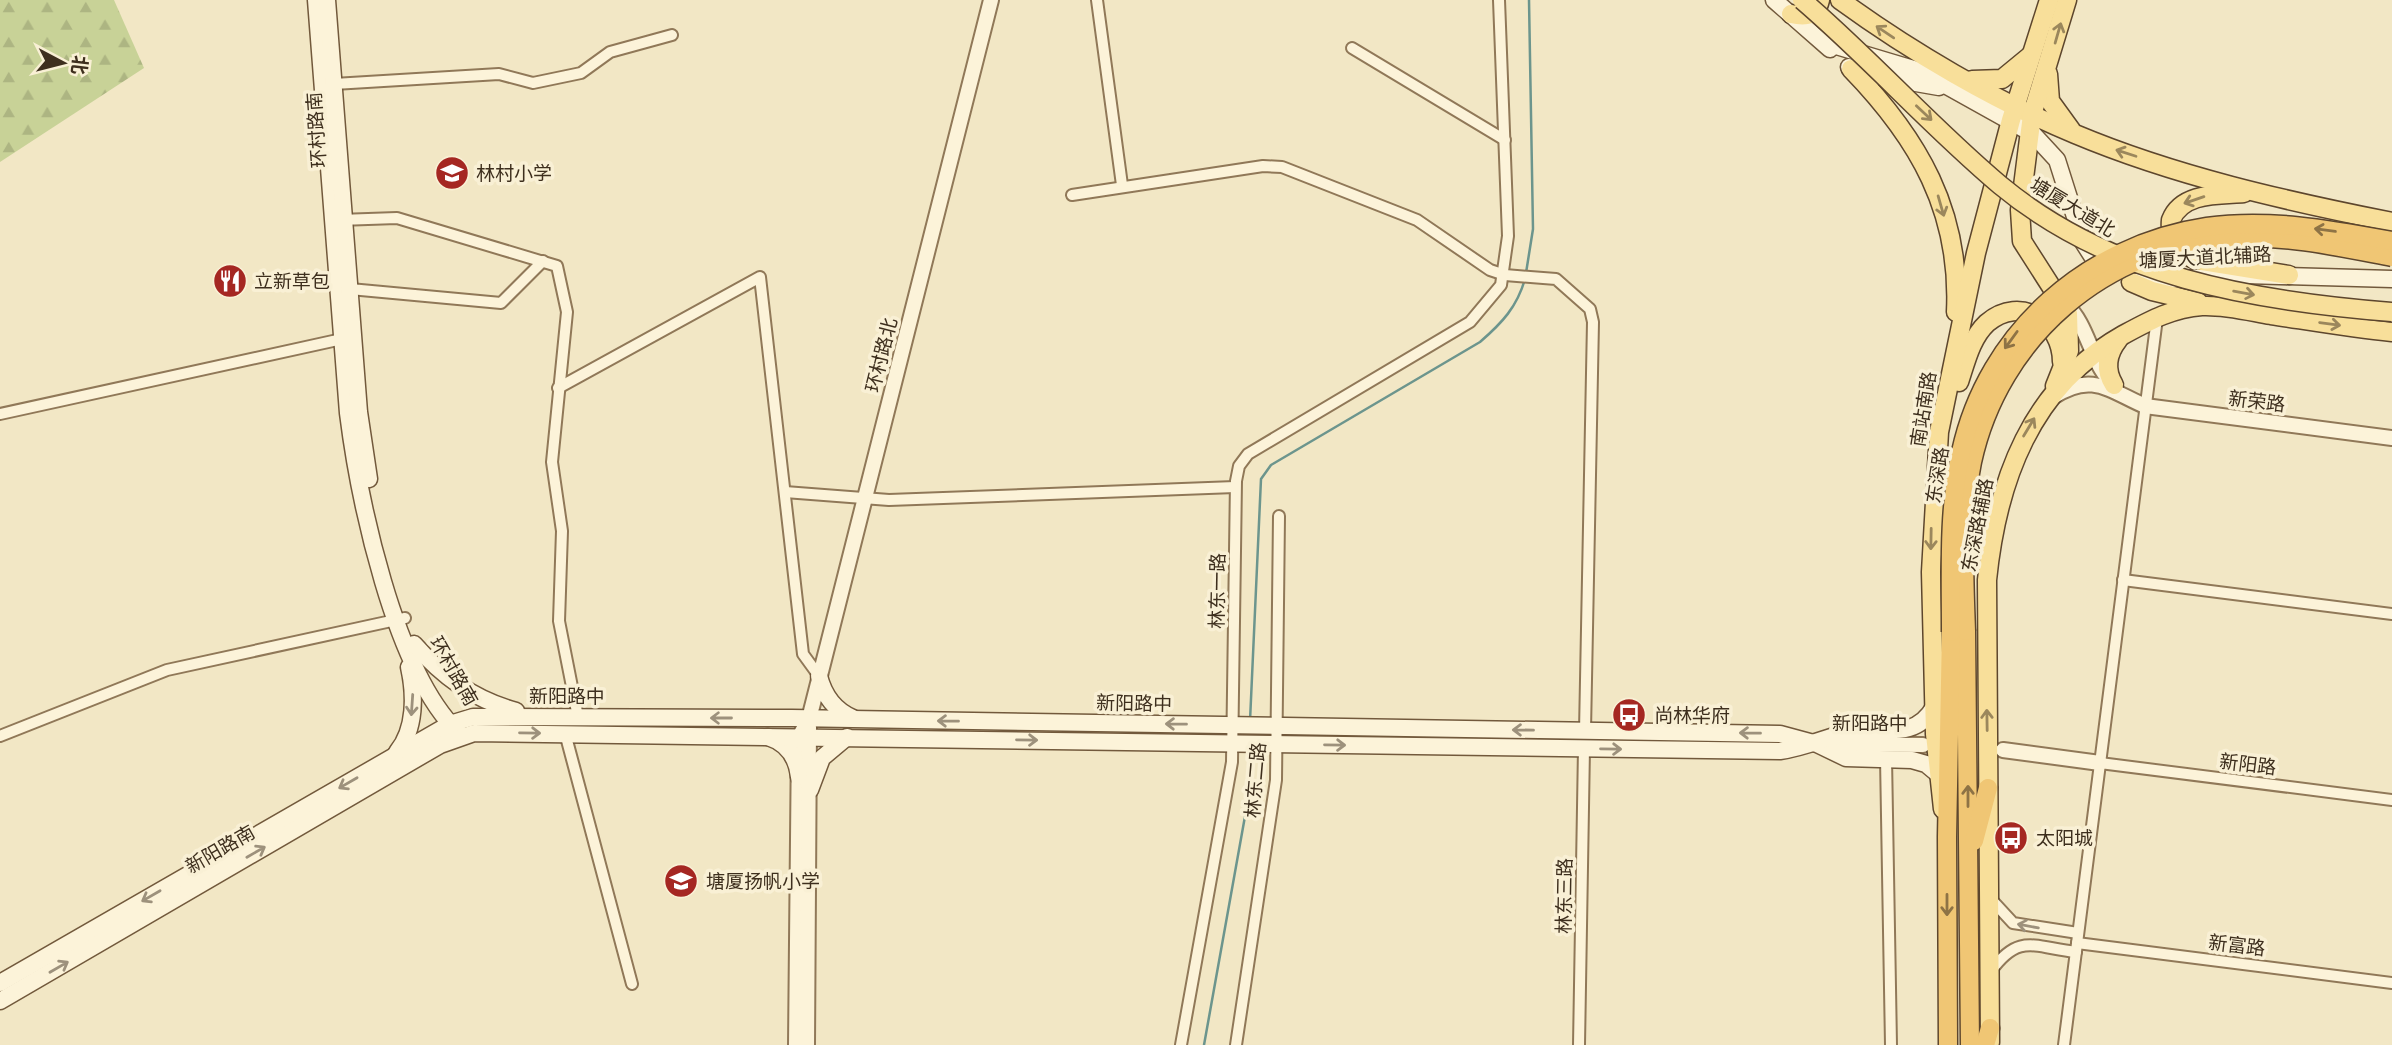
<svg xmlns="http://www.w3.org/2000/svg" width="2392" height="1045" font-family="'IBM Plex Serif','Noto Sans SC',serif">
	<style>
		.forest { fill: url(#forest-firs) }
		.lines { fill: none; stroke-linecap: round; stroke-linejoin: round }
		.stream { stroke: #6c958d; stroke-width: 2.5 }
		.minor-casing { stroke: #907858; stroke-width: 14 }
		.tertiary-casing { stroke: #907858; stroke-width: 18 }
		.secondary-casing { stroke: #72593c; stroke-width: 19 }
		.primary-casing { stroke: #5d462d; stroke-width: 21 }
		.trunk-casing { stroke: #5d462d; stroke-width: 21 }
		.minor { stroke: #fcf3d9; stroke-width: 10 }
		.tertiary { stroke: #fcf3d9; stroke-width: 14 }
		.secondary { stroke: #fcf3d9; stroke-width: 16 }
		.primary { stroke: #f8df9a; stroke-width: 18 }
		.trunk { stroke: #f0c674; stroke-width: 18 }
		.primary-bridge-casing { stroke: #5d462d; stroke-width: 21; stroke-linecap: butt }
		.trunk-bridge-casing { stroke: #5d462d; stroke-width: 21; stroke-linecap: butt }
		.primary-bridge { stroke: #f8df9a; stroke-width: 18 }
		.trunk-bridge { stroke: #f0c674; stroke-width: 18 }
		.oneway { stroke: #9b875c }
		.oneway2 { stroke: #8e7345 }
		.oneway3 { stroke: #9d917c }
		.labels { text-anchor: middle; stroke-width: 7; stroke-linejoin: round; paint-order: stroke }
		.street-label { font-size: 19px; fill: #3e2f1e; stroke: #f9f0d5 }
		.poi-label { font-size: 19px; fill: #3e2f1e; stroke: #f9f0d5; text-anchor: start }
	</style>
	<defs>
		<pattern id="forest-firs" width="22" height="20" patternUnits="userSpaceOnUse" patternTransform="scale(1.75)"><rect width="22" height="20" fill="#c8d297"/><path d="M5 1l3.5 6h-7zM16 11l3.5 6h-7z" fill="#adb582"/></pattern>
	</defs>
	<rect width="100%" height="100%" fill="#f2e7c5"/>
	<path class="forest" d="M0,0H114L144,68L0,162Z"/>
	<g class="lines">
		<g class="stream">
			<path d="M1526,273L1533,229L1529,0"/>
			<path d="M1250,721L1261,479L1271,465L1480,342C1502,323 1517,307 1525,279"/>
			<path d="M1204,1045L1249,794L1250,748"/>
		</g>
		<g class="minor-casing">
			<g id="minor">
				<path d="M1097,0L1122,185"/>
				<path d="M1352,48L1505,140"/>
				<path d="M334,84L499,74L533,83L581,73L610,52L672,35"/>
				<path d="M1072,195L1263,166L1282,167L1417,220L1490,270L1505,275L1556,279L1590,309L1593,322L1585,731"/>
				<path d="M339,220L397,218L557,266L567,312L552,462L562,531L559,621L578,717"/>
				<path d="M350,289L501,303L543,261"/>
				<path d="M558,388L760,277L803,654L819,676"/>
				<path d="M0,414L342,339"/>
				<path d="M785,492L889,500L1235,487"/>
				<path d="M2123,580L2392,614"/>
				<path d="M565,733L632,984"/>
				<path d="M0,736L167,670L405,618"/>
				<path d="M1886,758L1891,1045"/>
				<path d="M2100,763L2392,800"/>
				<path d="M1989,897L2013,923L2078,933"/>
				<path d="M2077,943L2392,983"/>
				<path d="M1991,971C2019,933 2033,947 2076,952"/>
				<path d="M1181,1045L1232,762L1236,481L1239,466L1248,454L1470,322L1501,285L1508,236L1499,0"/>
				<path d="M1236,1045L1276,780L1279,516"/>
				<path d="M1579,1045L1584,748"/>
				<path d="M2064,1045L2157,318"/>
			</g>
		</g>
		<g class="tertiary-casing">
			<g id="tertiary">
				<path d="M2066,305C2088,325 2090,359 2110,381"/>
				<path d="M2053,397C2092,371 2110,391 2145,406L2392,438"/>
				<path d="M1817,744L1923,745"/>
				<path d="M2003,750L2100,763"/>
				<path d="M796,1045L799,737L809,719L991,0"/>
				<path d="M807,1045L809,727"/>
			</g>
		</g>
		<g class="secondary-casing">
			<g id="secondary">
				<path d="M316,0L348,413C359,500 394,669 457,731"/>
				<path d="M327,0L359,412L369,479"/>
				<path d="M1774,0L1830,49"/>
				<path d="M1823,42L1920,71L2033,134L2057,160L2083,242L2097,264L2108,273"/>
				<path d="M1849,67L1870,75L1939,87"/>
				<path d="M2132,282L2245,275L2392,279"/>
				<path d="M414,644C443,677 473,699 516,711"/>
				<path d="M819,676C824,696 834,710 853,718"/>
				<path d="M768,737C787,743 797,757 799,777"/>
				<path d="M397,752C416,729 415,694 409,667"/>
				<path d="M810,790L822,758L847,737"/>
				<path d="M0,983L450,724L473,717L792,718L1780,734L1817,744L1846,758L1912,760L1926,764L1938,774"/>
				<path d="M0,1001L440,745L474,733L1780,751C1803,748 1822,739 1844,733C1877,724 1913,744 1934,707"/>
			</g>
		</g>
		<g class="primary-casing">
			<g id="primary">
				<path d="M1840,0C1910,51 1995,101 2075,134C2175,176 2286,201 2392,222"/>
				<path d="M1791,14C1805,17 1816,17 1820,0"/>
				<path d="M1851,69C1918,138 1961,211 1956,312"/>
				<path d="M2048,74L2050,101L2071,130"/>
				<path d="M1972,80L2002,79L2030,56"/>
				<path d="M2244,193C2219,195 2182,192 2171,220C2169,239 2179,253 2196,260L2289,275"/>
				<path d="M2131,282L2152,291L2198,302"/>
				<path d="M1959,382C1966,361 1971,338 1987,323C2021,294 2062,322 2062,362"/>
				<path d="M2114,385C2104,369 2107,354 2118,340"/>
				<path d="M2055,386L2069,351L2068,313L2022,241L2020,210L2032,115L2067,0"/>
				<path d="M1943,809L1935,734L1931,572L1939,432L1976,253L2011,120L2049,0"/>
				<path d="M1990,1042L1987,580C1997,481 2031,387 2123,335C2149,321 2172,308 2202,306C2225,305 2248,311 2271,315C2311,321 2351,328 2392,332"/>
			</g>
		</g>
		<g class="trunk-casing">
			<g id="trunk">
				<path d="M1966,631L1970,1045"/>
				<path d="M1974,841L1988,788"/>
				<path d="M1948,1045L1947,837L1951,632"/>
				<path d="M1985,1045L1990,1028"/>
			</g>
		</g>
		<use href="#minor" class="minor"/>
		<use href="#tertiary" class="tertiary"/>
		<use href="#secondary" class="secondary"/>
		<use href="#primary" class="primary"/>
		<use href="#trunk" class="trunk"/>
		<g class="primary-bridge-casing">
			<path id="primary-bridge" d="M1802,0C1871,59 1931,127 2000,185C2111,277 2252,301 2392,312"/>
		</g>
		<g class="trunk-bridge-casing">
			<g id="trunk-bridge">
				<path d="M1966,631C1964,575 1961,518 1972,462C1999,337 2106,245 2234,238C2288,235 2340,247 2392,257"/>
				<path d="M1951,632C1951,572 1948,511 1961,452C1987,332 2087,245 2207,227C2268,218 2332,230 2392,241"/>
			</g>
		</g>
		<use href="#primary-bridge" class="primary-bridge"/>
		<use href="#trunk-bridge" class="trunk-bridge"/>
	</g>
	<defs><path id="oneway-shaft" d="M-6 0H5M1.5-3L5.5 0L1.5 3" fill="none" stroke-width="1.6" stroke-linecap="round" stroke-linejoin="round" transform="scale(1.75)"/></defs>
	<g class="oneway">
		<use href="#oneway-shaft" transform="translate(1885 32) rotate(-146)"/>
		<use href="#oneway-shaft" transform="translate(2058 33) rotate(-74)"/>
		<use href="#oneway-shaft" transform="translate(1924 113) rotate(43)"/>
		<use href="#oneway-shaft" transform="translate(2126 153) rotate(-162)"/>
		<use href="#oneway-shaft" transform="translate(2194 200) rotate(161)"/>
		<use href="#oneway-shaft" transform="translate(1941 206) rotate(74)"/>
		<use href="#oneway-shaft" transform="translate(2244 293) rotate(10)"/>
		<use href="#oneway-shaft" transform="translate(2330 324) rotate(8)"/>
		<use href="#oneway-shaft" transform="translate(2029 427) rotate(-59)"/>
		<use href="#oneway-shaft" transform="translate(1931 539) rotate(91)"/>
		<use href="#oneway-shaft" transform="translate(1987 720) rotate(-91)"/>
	</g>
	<g class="oneway2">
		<use href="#oneway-shaft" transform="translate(2325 230) rotate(-172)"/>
		<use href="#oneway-shaft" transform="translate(2011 340) rotate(126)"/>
		<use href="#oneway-shaft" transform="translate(1968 796) rotate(-90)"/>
		<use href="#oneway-shaft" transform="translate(1947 905) rotate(90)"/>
	</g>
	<g class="oneway3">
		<use href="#oneway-shaft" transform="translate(412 705) rotate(94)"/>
		<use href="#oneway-shaft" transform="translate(721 718) rotate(-180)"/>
		<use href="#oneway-shaft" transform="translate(948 721) rotate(-179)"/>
		<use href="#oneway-shaft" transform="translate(1176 724) rotate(-179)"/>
		<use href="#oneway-shaft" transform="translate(1523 730) rotate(-179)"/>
		<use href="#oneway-shaft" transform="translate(530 733) rotate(1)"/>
		<use href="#oneway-shaft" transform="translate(1750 733) rotate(-179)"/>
		<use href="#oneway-shaft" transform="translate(1027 740) rotate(1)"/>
		<use href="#oneway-shaft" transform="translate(1335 745) rotate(1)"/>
		<use href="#oneway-shaft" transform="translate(1611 749) rotate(1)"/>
		<use href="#oneway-shaft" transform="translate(348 783) rotate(150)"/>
		<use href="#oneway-shaft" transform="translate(256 852) rotate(-30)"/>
		<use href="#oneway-shaft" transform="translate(151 896) rotate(150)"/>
		<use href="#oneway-shaft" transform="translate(2028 926) rotate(-170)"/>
		<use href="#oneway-shaft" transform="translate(59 967) rotate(-30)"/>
	</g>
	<defs>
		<g id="school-disc" transform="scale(1.75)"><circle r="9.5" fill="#a52722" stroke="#f9f0d5"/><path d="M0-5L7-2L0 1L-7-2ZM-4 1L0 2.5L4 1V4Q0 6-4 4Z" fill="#fff"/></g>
		<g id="restaurant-disc" transform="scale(1.75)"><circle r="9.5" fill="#a52722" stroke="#f9f0d5"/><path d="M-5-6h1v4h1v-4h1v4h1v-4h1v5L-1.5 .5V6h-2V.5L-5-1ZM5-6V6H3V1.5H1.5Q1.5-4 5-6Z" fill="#fff"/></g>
		<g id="bus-disc" transform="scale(1.75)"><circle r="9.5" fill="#a52722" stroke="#f9f0d5"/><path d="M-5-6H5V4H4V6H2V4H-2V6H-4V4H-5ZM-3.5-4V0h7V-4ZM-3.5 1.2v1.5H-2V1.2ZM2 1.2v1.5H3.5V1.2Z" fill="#fff"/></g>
	</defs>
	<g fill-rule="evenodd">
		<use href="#school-disc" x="452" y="173"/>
		<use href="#restaurant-disc" x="230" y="281"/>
		<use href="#bus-disc" x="1629" y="715"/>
		<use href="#bus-disc" x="2011" y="838"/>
		<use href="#school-disc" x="681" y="881"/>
	</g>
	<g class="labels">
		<g class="street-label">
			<text transform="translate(316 130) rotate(-94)" y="7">环村路南</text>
			<text transform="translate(2073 207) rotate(31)" y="7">塘厦大道北</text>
			<text transform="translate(2205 257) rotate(-3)" y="7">塘厦大道北辅路</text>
			<text transform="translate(881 355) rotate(-76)" y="7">环村路北</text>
			<text transform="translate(2257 401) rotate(7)" y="7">新荣路</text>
			<text transform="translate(1923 409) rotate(-81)" y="7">南站南路</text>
			<text transform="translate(1937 475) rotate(-81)" y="7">东深路</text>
			<text transform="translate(1977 525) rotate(-79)" y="7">东深路辅路</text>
			<text transform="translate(1217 591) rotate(-89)" y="7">林东一路</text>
			<text transform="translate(454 671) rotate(60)" y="7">环村路南</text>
			<text x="567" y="703">新阳路中</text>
			<text transform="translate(1134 703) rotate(1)" y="7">新阳路中</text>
			<text x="1870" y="730">新阳路中</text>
			<text transform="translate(2248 764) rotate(7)" y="7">新阳路</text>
			<text transform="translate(1255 780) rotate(-85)" y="7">林东二路</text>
			<text transform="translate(220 849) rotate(-30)" y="7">新阳路南</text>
			<text transform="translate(1564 896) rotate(-89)" y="7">林东三路</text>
			<text transform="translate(2237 945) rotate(7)" y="7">新富路</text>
		</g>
		<g class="poi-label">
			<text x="476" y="180">林村小学</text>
			<text x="254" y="288">立新草包</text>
			<text x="1654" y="722">尚林华府</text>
			<text x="2036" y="845">太阳城</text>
			<text x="706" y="888">塘厦扬帆小学</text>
		</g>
	</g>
	<g transform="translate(63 63) rotate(97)" stroke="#f9f0d5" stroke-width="5" paint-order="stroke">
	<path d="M0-5L12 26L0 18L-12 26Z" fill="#3e2f1e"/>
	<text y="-10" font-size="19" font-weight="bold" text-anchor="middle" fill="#3e2f1e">北</text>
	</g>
</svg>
